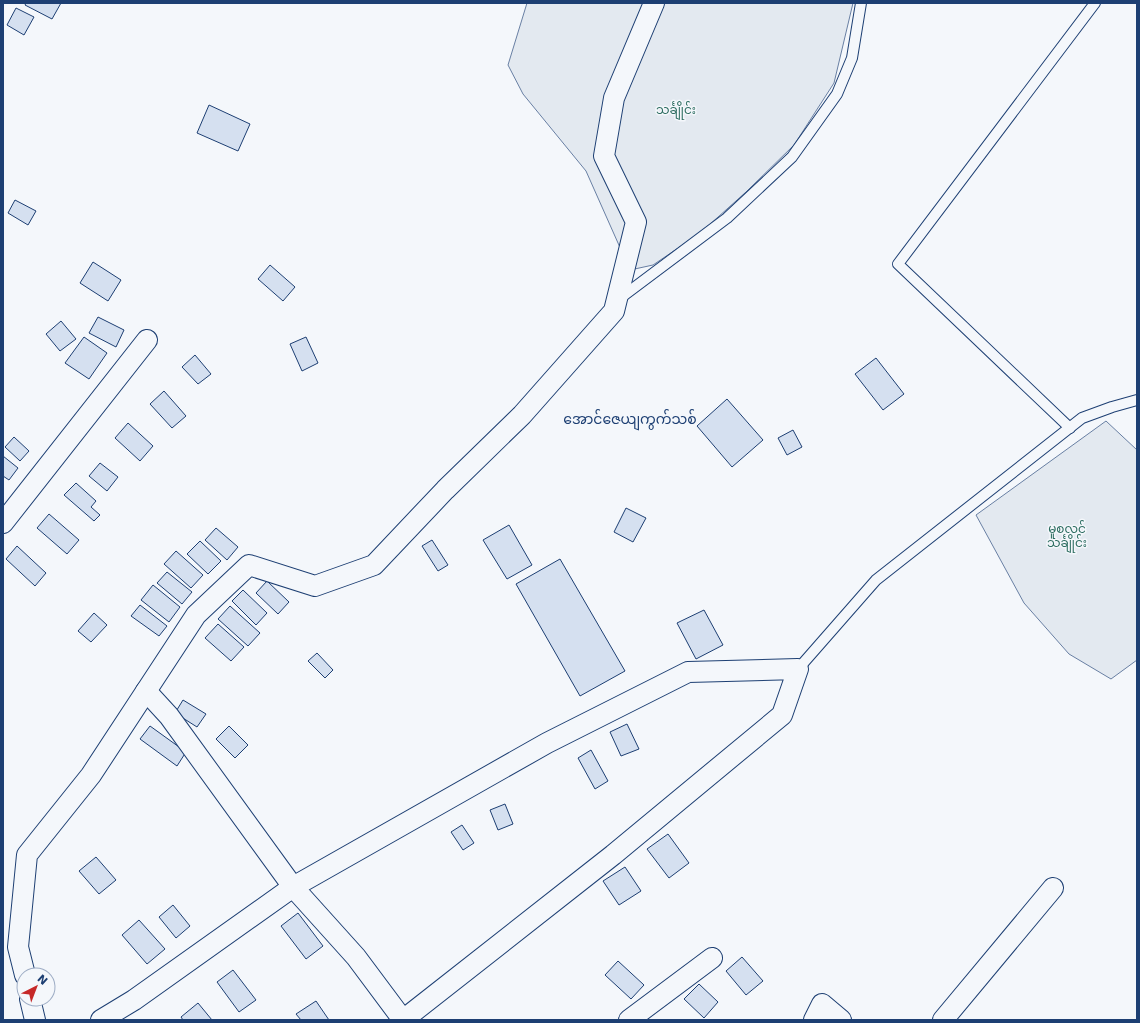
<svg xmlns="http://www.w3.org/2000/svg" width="1140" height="1023" font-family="'DejaVu Sans','Noto Sans Myanmar',sans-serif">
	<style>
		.green { fill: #e3e9f0; stroke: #687fa3 }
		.building { fill: #d5e0f0; stroke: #1d3f73 }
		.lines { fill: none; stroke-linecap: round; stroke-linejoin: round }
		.lane-casing { stroke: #1d3f73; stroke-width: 12 }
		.street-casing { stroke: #1d3f73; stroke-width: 22 }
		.lane { stroke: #f4f7fb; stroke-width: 10 }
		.street { stroke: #f4f7fb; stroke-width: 20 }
		.labels { text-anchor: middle; stroke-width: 3; stroke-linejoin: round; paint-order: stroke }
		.park-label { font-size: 12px; fill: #2c6c60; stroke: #f4f7fb }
		.quarter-label { font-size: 14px; fill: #1d3f73; stroke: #f4f7fb }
	</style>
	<rect width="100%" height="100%" fill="#f4f7fb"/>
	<g class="green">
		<path d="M527,3H853L834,83L794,145L746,192L699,234L653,265L630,270L586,171L523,94L508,65Z"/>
		<path d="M1106,421L1137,450V660L1111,679L1069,654L1024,603L976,515Z"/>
	</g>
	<g class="building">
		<path d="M26,3H61L52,19L25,5Z"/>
		<path d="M16,8L34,17L24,35L7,25Z"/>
		<path d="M209,105L250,124L238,151L197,133Z"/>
		<path d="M15,200L36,211L28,225L8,213Z"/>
		<path d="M93,262L121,280L108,301L80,283Z"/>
		<path d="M270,265L295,287L283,301L258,279Z"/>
		<path d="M98,317L124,330L116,347L89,333Z"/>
		<path d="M61,321L76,339L60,351L46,334Z"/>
		<path d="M84,337L107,353L89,379L65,363Z"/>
		<path d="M306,337L318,363L302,371L290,344Z"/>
		<path d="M195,355L211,374L198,384L182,367Z"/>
		<path d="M876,358L904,394L883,410L855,374Z"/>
		<path d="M164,391L186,416L172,428L150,404Z"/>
		<path d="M727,399L763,440L732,467L697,426Z"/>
		<path d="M128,423L153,446L140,461L115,438Z"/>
		<path d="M793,430L802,447L787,455L778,438Z"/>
		<path d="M14,437L29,451L20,461L5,447Z"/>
		<path d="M3,456L18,468L9,480L3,476Z"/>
		<path d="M100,463L118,477L107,491L89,476Z"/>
		<path d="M76,483L96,501L91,507L100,515L94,521L64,495Z"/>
		<path d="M626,508L646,518L633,542L614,532Z"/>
		<path d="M49,514L79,540L67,554L37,528Z"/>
		<path d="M509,525L532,565L507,579L483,540Z"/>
		<path d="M216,528L238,547L227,560L205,540Z"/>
		<path d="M432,540L448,565L438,571L422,546Z"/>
		<path d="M200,541L221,561L208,574L187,554Z"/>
		<path d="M17,546L46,573L35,586L6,559Z"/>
		<path d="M176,551L203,575L191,588L164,564Z"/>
		<path d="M560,559L625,671L580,696L516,584Z"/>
		<path d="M167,572L192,592L182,604L157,583Z"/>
		<path d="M267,581L289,602L278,614L256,593Z"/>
		<path d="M153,585L180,607L169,622L141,600Z"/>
		<path d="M243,590L267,613L256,625L232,601Z"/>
		<path d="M140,605L167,626L159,636L131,616Z"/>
		<path d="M230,606L260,633L248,646L218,619Z"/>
		<path d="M704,610L723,645L696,659L677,623Z"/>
		<path d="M94,613L107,625L91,642L78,631Z"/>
		<path d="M218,624L244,647L231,661L205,638Z"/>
		<path d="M317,653L333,670L325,678L308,661Z"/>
		<path d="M183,700L206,714L197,727L175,713Z"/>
		<path d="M627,724L639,749L621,756L610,732Z"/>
		<path d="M150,726L186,752L177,766L140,739Z"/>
		<path d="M229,726L248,745L235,758L216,739Z"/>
		<path d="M591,750L608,781L595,789L578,758Z"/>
		<path d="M505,804L513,824L498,830L490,810Z"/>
		<path d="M462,825L474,843L463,850L451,832Z"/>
		<path d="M668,834L689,863L669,878L647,849Z"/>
		<path d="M96,857L116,880L99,894L79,871Z"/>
		<path d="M625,867L641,891L619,905L603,881Z"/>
		<path d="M173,905L190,926L176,938L159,917Z"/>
		<path d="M298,913L323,946L306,959L281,926Z"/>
		<path d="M139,920L165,949L147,964L122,935Z"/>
		<path d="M742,957L763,981L746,995L726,971Z"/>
		<path d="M618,961L644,985L631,999L605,975Z"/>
		<path d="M233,970L256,1000L239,1012L217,982Z"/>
		<path d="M699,984L718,1002L704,1018L684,999Z"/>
		<path d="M316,1001L329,1020H301L296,1014Z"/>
		<path d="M198,1003L212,1020H183L181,1017Z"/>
	</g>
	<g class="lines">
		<g class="lane-casing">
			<g id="lane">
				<path d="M619,299L727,218L792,157L837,94L852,58L861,3"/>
				<path d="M1070,428L898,264L1095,3"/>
				<path d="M798,669L876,580L1082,418L1112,407L1137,400"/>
			</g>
		</g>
		<g class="street-casing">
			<g id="street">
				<path d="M3,523L147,340"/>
				<path d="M25,975L18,947L27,855L91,775L196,615L249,565L315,586L374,565L445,490L522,415L614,311L636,222L604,156L614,98L654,3"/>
				<path d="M30,999L35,1020"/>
				<path d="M101,1020L134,1000L293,887L547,743L688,672L798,669L782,715L613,855L403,1020L356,957L293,887L169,716L146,691"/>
				<path d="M629,1020L712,958"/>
				<path d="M814,1020L822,1004L841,1020"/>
				<path d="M943,1020L1053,888"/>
			</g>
		</g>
		<use href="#lane" class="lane"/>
		<use href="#street" class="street"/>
	</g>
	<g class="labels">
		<g class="park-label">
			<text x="676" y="114">သင်္ချိုင်း</text>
			<text x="1067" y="533">မူစလင်<tspan x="1067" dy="14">သင်္ချိုင်း</tspan></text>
		</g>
		<g class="quarter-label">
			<text x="630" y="424">အောင်ဇေယျကွက်သစ်</text>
		</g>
	</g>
	<rect width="1140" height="1023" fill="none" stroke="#1d3f73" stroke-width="8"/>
	<g transform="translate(36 987) rotate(42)"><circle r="19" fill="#f4f7fb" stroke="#9eadc5"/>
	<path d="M0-3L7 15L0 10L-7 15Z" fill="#c62828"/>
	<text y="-6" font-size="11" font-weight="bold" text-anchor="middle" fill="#1d3f73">N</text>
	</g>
</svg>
